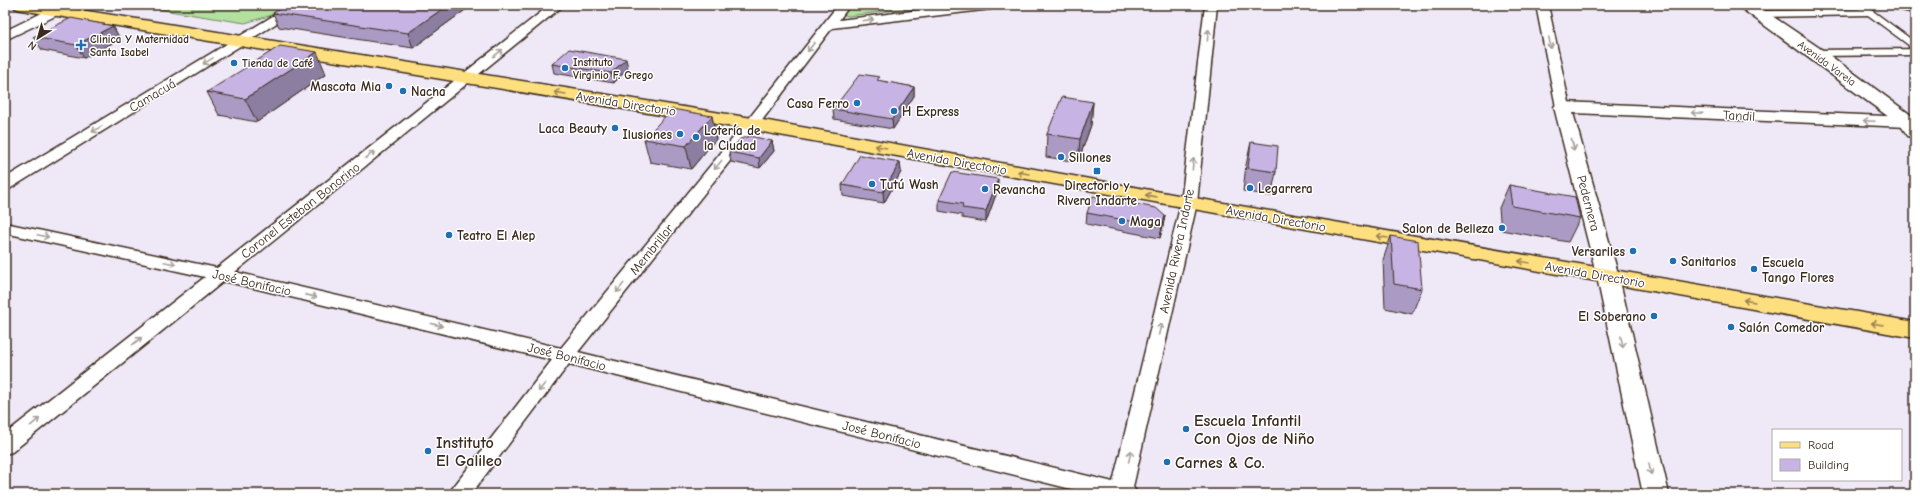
<svg xmlns="http://www.w3.org/2000/svg" width="1920" height="499" font-family="'Comic Neue',sans-serif">
	<style>
		.green { fill: #b2e09e; stroke: #76855e }
		.lines { fill: none; stroke-linecap: round; stroke-linejoin: round }
		.service-casing { stroke: #3b2a1e; stroke-width: 9 }
		.minor-casing { stroke: #3b2a1e; stroke-width: 3 }
		.tertiary-casing { stroke: #3b2a1e; stroke-width: 3 }
		.secondary-casing { stroke: #3b2a1e; stroke-width: 3 }
		.primary-casing { stroke: #3b2a1e; stroke-width: 3 }
		.service { stroke: #fff; stroke-width: 6 }
		.minor { fill: #fff; fill-rule: evenodd }
		.tertiary { fill: #fff; fill-rule: evenodd }
		.secondary { fill: #fff; fill-rule: evenodd }
		.primary { fill: #fedf80; fill-rule: evenodd }
		.wall { fill: #ab9bc4; stroke: #3b2a1e }
		.shaded-wall { fill: #8b7ea0; stroke: #3b2a1e }
		.building { fill: #c7b4e4; stroke: #3b2a1e }
		.oneway { stroke: #a79f9a }
		.oneway2 { stroke: #9c844f }
		.poi-dot { fill: #1f6fb2; stroke: #fff; stroke-width: 1.5 }
		.labels { text-anchor: middle; stroke-width: 3; stroke-linejoin: round; paint-order: stroke }
		.far-poi-label { font-size: 11px; font-weight: bold; fill: #3b2a1e; stroke: #fff; text-anchor: start }
		.far-street-label { font-size: 11px; fill: #3b2a1e; stroke: #fff }
		.poi-label { font-size: 13px; font-weight: bold; fill: #3b2a1e; stroke: #fff; text-anchor: start }
		.street-label { font-size: 13px; fill: #3b2a1e; stroke: #fff }
		.near-poi-label { font-size: 16px; font-weight: bold; fill: #3b2a1e; stroke: #fff; text-anchor: start }
	</style>
	<rect width="100%" height="100%" fill="#eee8f7"/>
	<filter id="ink" filterUnits="userSpaceOnUse"><feTurbulence type="fractalNoise" baseFrequency=".025" numOctaves="2"/><feDisplacementMap in="SourceGraphic" scale="8" xChannelSelector="R" yChannelSelector="G"/><feConvolveMatrix kernelMatrix="1 2 1 2 8 2 1 2 1" color-interpolation-filters="sRGB"/></filter>
	<g filter="url(#ink)">
		<g class="green">
			<path d="M131,5H288L269,16L245,23Z"/>
			<path d="M848,5H915L910,8L848,16L842,14Z"/>
		</g>
		<g class="lines">
			<g class="service-casing">
				<g id="service">
					<path d="M1894,5L1915,10"/>
					<path d="M1759,14L1868,12"/>
					<path d="M1815,53L1911,52L1913,49L1911,43L1861,6L1864,5"/>
				</g>
			</g>
			<g class="minor-casing">
				<g id="minor">
					<path d="M58,5H74L72,8L5,40V31Z"/>
					<path d="M291,5H306L11,188L5,190V178Z"/>
					<path d="M550,5H564L235,272L561,348L747,121L838,5H850L839,20L961,5H997L991,9L832,28L757,127L578,352L1113,482L1181,203L1205,5H1217L1197,203L1133,487L1138,494H1091L569,364L471,494H448L552,360L224,281L12,452L5,454V434L205,277L5,233V223L217,268Z"/>
					<path d="M1536,5H1548L1570,107L1568,110H1558L1556,107Z"/>
				</g>
			</g>
			<g class="tertiary-casing">
				<path id="tertiary" d="M1563,102L1908,117L1915,119L1914,126L1908,127L1573,113L1619,277L1669,494H1643L1597,277L1554,107L1557,103Z"/>
			</g>
			<g class="secondary-casing">
				<path id="secondary" d="M1737,5H1756L1821,49L1915,118V138L1908,136L1901,126Z"/>
			</g>
			<g class="primary-casing">
				<path id="primary" d="M13,5H50L752,118L1189,197L1915,322V338L752,130L21,10L15,8Z"/>
			</g>
			<use href="#service" class="service"/>
			<use href="#minor" class="minor"/>
			<use href="#tertiary" class="tertiary"/>
			<use href="#secondary" class="secondary"/>
			<use href="#primary" class="primary"/>
		</g>
		<g class="wall">
			<path d="M472,5L413,48L279,27L273,13Z"/>
			<path d="M113,26L120,39L84,58L42,50L33,37Z"/>
			<path d="M552,64L628,68L614,83L554,73Z"/>
			<path d="M326,74L257,122L219,115L207,92Z"/>
			<path d="M880,81L914,87V96L893,129L834,119L833,109Z"/>
			<path d="M1093,102L1091,125L1078,162L1046,157L1047,134Z"/>
			<path d="M712,116L716,139L691,169L650,162L644,139Z"/>
			<path d="M772,141L774,151L760,168L731,162L729,152Z"/>
			<path d="M1251,142L1276,172L1271,196L1243,191L1246,165Z"/>
			<path d="M900,162L901,172L884,203L843,196L842,185Z"/>
			<path d="M1509,185L1580,218L1568,242L1501,230L1499,208Z"/>
			<path d="M998,189L986,222L962,218V215L939,211V200Z"/>
			<path d="M1087,213L1165,216L1160,238L1086,224Z"/>
			<path d="M1391,236L1422,289L1412,314L1385,308L1383,260Z"/>
		</g>
		<g class="shaded-wall">
			<path d="M448,5H472L413,48L408,33Z"/>
			<path d="M113,26L120,39L84,58L76,45Z"/>
			<path d="M317,52L326,74L257,122L245,99Z"/>
			<path d="M626,59L628,68L614,83L611,73Z"/>
			<path d="M914,87V96L893,129L892,119Z"/>
			<path d="M1093,102L1091,125L1078,162L1080,139Z"/>
			<path d="M712,116L716,139L691,169L686,146Z"/>
			<path d="M772,141L774,151L760,168L759,158Z"/>
			<path d="M900,162L901,172L884,203L883,192Z"/>
			<path d="M998,179V189L986,222V211Z"/>
			<path d="M1165,216L1163,226L1160,238L1162,227Z"/>
		</g>
		<g class="building">
			<path d="M286,5H448L408,33L273,13Z"/>
			<path d="M71,18L113,26L76,45L33,37Z"/>
			<path d="M280,46L317,52L245,99L207,92Z"/>
			<path d="M569,49L626,59L611,73L552,64Z"/>
			<path d="M860,74L880,77L877,80L914,87L892,119L833,109Z"/>
			<path d="M1062,97L1093,102L1080,139L1047,134Z"/>
			<path d="M672,109L712,116L686,146L644,139Z"/>
			<path d="M750,136L772,141L759,158L729,152L740,139Z"/>
			<path d="M1251,142L1278,146L1276,172L1248,168Z"/>
			<path d="M860,155L900,162L883,192L842,185Z"/>
			<path d="M952,172L998,179L986,211L962,208L963,204L939,200Z"/>
			<path d="M1509,185L1575,197L1580,218L1512,206Z"/>
			<path d="M1093,196L1156,208L1165,216L1162,227L1087,213Z"/>
			<path d="M1391,236L1418,241L1422,289L1394,284Z"/>
		</g>
		<defs><path id="oneway-shaft" d="M-6 0H5M1.5-3L5.5 0L1.5 3" fill="none" stroke-width="1.6" stroke-linecap="round" stroke-linejoin="round"/></defs>
		<g class="oneway">
			<use href="#oneway-shaft" transform="translate(868 20) rotate(-7)"/>
			<use href="#oneway-shaft" transform="translate(1208 35) rotate(-83)"/>
			<use href="#oneway-shaft" transform="translate(1550 43) rotate(78)"/>
			<use href="#oneway-shaft" transform="translate(811 47) rotate(128)"/>
			<use href="#oneway-shaft" transform="translate(498 53) rotate(-39)"/>
			<use href="#oneway-shaft" transform="translate(208 61) rotate(149)"/>
			<use href="#oneway-shaft" transform="translate(1697 113) rotate(-177)"/>
			<use href="#oneway-shaft" transform="translate(1869 121) rotate(-177)"/>
			<use href="#oneway-shaft" transform="translate(97 129) rotate(149)"/>
			<use href="#oneway-shaft" transform="translate(1573 145) rotate(75)"/>
			<use href="#oneway-shaft" transform="translate(370 155) rotate(-38)"/>
			<use href="#oneway-shaft" transform="translate(1193 164) rotate(-83)"/>
			<use href="#oneway-shaft" transform="translate(718 165) rotate(129)"/>
			<use href="#oneway-shaft" transform="translate(43 236) rotate(12)"/>
			<use href="#oneway-shaft" transform="translate(170 263) rotate(12)"/>
			<use href="#oneway-shaft" transform="translate(620 288) rotate(129)"/>
			<use href="#oneway-shaft" transform="translate(311 296) rotate(13)"/>
			<use href="#oneway-shaft" transform="translate(437 325) rotate(13)"/>
			<use href="#oneway-shaft" transform="translate(1160 329) rotate(-77)"/>
			<use href="#oneway-shaft" transform="translate(137 341) rotate(-39)"/>
			<use href="#oneway-shaft" transform="translate(1622 342) rotate(78)"/>
			<use href="#oneway-shaft" transform="translate(542 387) rotate(128)"/>
			<use href="#oneway-shaft" transform="translate(35 422) rotate(-39)"/>
			<use href="#oneway-shaft" transform="translate(1130 456) rotate(-77)"/>
			<use href="#oneway-shaft" transform="translate(1650 469) rotate(78)"/>
		</g>
		<g class="oneway2">
			<use href="#oneway-shaft" transform="translate(560 93) rotate(-171)"/>
			<use href="#oneway-shaft" transform="translate(881 147) rotate(-170)"/>
			<use href="#oneway-shaft" transform="translate(1023 173) rotate(-170)"/>
			<use href="#oneway-shaft" transform="translate(1151 196) rotate(-170)"/>
			<use href="#oneway-shaft" transform="translate(1382 237) rotate(-170)"/>
			<use href="#oneway-shaft" transform="translate(1524 262) rotate(-170)"/>
			<use href="#oneway-shaft" transform="translate(1749 301) rotate(-170)"/>
			<use href="#oneway-shaft" transform="translate(1877 324) rotate(-170)"/>
		</g>
	</g>
	<g class="poi-dot">
		<path d="M79 39h4v4h4v4h-4v4h-4v-4h-4v-4h4z"/>
		<circle cx="234" cy="63" r="4"/>
		<circle cx="565" cy="68" r="4"/>
		<circle cx="389" cy="86" r="4"/>
		<circle cx="403" cy="91" r="4"/>
		<circle cx="857" cy="103" r="4"/>
		<circle cx="894" cy="111" r="4"/>
		<circle cx="615" cy="128" r="4"/>
		<circle cx="680" cy="134" r="4"/>
		<circle cx="696" cy="137" r="4"/>
		<circle cx="1061" cy="157" r="4"/>
		<rect x="1093" y="167" width="8" height="8" rx="2"/>
		<circle cx="872" cy="184" r="4"/>
		<circle cx="1250" cy="188" r="4"/>
		<circle cx="985" cy="189" r="4"/>
		<circle cx="1122" cy="221" r="4"/>
		<circle cx="1502" cy="228" r="4"/>
		<circle cx="449" cy="235" r="4"/>
		<circle cx="1633" cy="251" r="4"/>
		<circle cx="1673" cy="261" r="4"/>
		<circle cx="1754" cy="269" r="4"/>
		<circle cx="1654" cy="316" r="4"/>
		<circle cx="1731" cy="327" r="4"/>
		<circle cx="1186" cy="429" r="4"/>
		<circle cx="428" cy="451" r="4"/>
		<circle cx="1167" cy="462" r="4"/>
	</g>
	<g class="labels">
		<g class="far-poi-label">
			<text x="90" y="43">Clinica Y Maternidad<tspan x="90" dy="13">Santa Isabel</tspan></text>
			<text x="573" y="66">Instituto<tspan x="573" dy="13">Virginio F. Grego</tspan></text>
			<text x="242" y="67">Tienda de Café</text>
		</g>
		<g class="far-street-label">
			<text transform="translate(1827 63) rotate(36)" y="4">Avenida Varela</text>
		</g>
		<g class="poi-label">
			<text x="381" y="91" text-anchor="end">Mascota Mia</text>
			<text x="411" y="96">Nacha</text>
			<text x="849" y="108" text-anchor="end">Casa Ferro</text>
			<text x="902" y="116">H Express</text>
			<text x="607" y="133" text-anchor="end">Laca Beauty</text>
			<text x="704" y="135">Lotería de<tspan x="704" dy="15">la Ciudad</tspan></text>
			<text x="672" y="139" text-anchor="end">Ilusiones</text>
			<text x="1069" y="162">Sillones</text>
			<text x="880" y="189">Tutú Wash</text>
			<text x="1097" y="190" text-anchor="middle">Directorio y<tspan x="1097" dy="15">Rivera Indarte</tspan></text>
			<text x="1258" y="193">Legarrera</text>
			<text x="993" y="194">Revancha</text>
			<text x="1130" y="226">Maga</text>
			<text x="1494" y="233" text-anchor="end">Salon de Belleza</text>
			<text x="457" y="240">Teatro El Alep</text>
			<text x="1625" y="256" text-anchor="end">Versariles</text>
			<text x="1681" y="266">Sanitarios</text>
			<text x="1762" y="267">Escuela<tspan x="1762" dy="15">Tango Flores</tspan></text>
			<text x="1646" y="321" text-anchor="end">El Soberano</text>
			<text x="1739" y="332">Salón Comedor</text>
		</g>
		<g class="street-label">
			<text transform="translate(152 95) rotate(-31)" y="5">Camacuá</text>
			<text transform="translate(626 103) rotate(9)" y="5">Avenida Directorio</text>
			<text transform="translate(1739 115) rotate(3)" y="5">Tandil</text>
			<text transform="translate(957 161) rotate(10)" y="5">Avenida Directorio</text>
			<text transform="translate(1589 203) rotate(75)" y="5">Pedernera</text>
			<text transform="translate(300 210) rotate(-38)" y="5">Coronel Esteban Bonorino</text>
			<text transform="translate(1276 218) rotate(10)" y="5">Avenida Directorio</text>
			<text transform="translate(651 249) rotate(-51)" y="5">Membrillar</text>
			<text transform="translate(1176 251) rotate(-78)" y="5">Avenida Rivera Indarte</text>
			<text transform="translate(1595 274) rotate(10)" y="5">Avenida Directorio</text>
			<text transform="translate(252 282) rotate(13)" y="5">José Bonifacio</text>
			<text transform="translate(567 356) rotate(14)" y="5">José Bonifacio</text>
			<text transform="translate(882 434) rotate(14)" y="5">José Bonifacio</text>
		</g>
		<g class="near-poi-label">
			<text x="1194" y="426">Escuela Infantil<tspan x="1194" dy="18">Con Ojos de Niño</tspan></text>
			<text x="436" y="448">Instituto<tspan x="436" dy="18">El Galileo</tspan></text>
			<text x="1175" y="468">Carnes &amp; Co.</text>
		</g>
	</g>
	<rect width="1920" height="499" fill="none" stroke="#fff" stroke-width="20"/>
	<rect x="10" y="10" width="1900" height="479" fill="none" stroke="#3b2a1e" stroke-width="1.5" filter="url(#ink)"/>
	<rect x="1772" y="429" width="130" height="52" fill="#ffffff" stroke="#b1aaa5"/>
	<rect x="1780" y="442" width="20" height="6" fill="#fedf80" stroke="#b1aaa5"/>
	<text x="1808" y="449" font-size="12" fill="#3b2a1e">Road</text>
	<rect x="1780" y="459" width="20" height="12" fill="#c7b4e4" stroke="#b1aaa5"/>
	<text x="1808" y="469" font-size="12" fill="#3b2a1e">Building</text>
	<g transform="translate(38 38) rotate(217)" stroke="#ffffff" stroke-width="3" paint-order="stroke">
	<path d="M0-3L7 15L0 10L-7 15Z" fill="#3b2a1e"/>
	<text y="-6" font-size="11" font-weight="bold" text-anchor="middle" fill="#3b2a1e">N</text>
	</g>
</svg>
